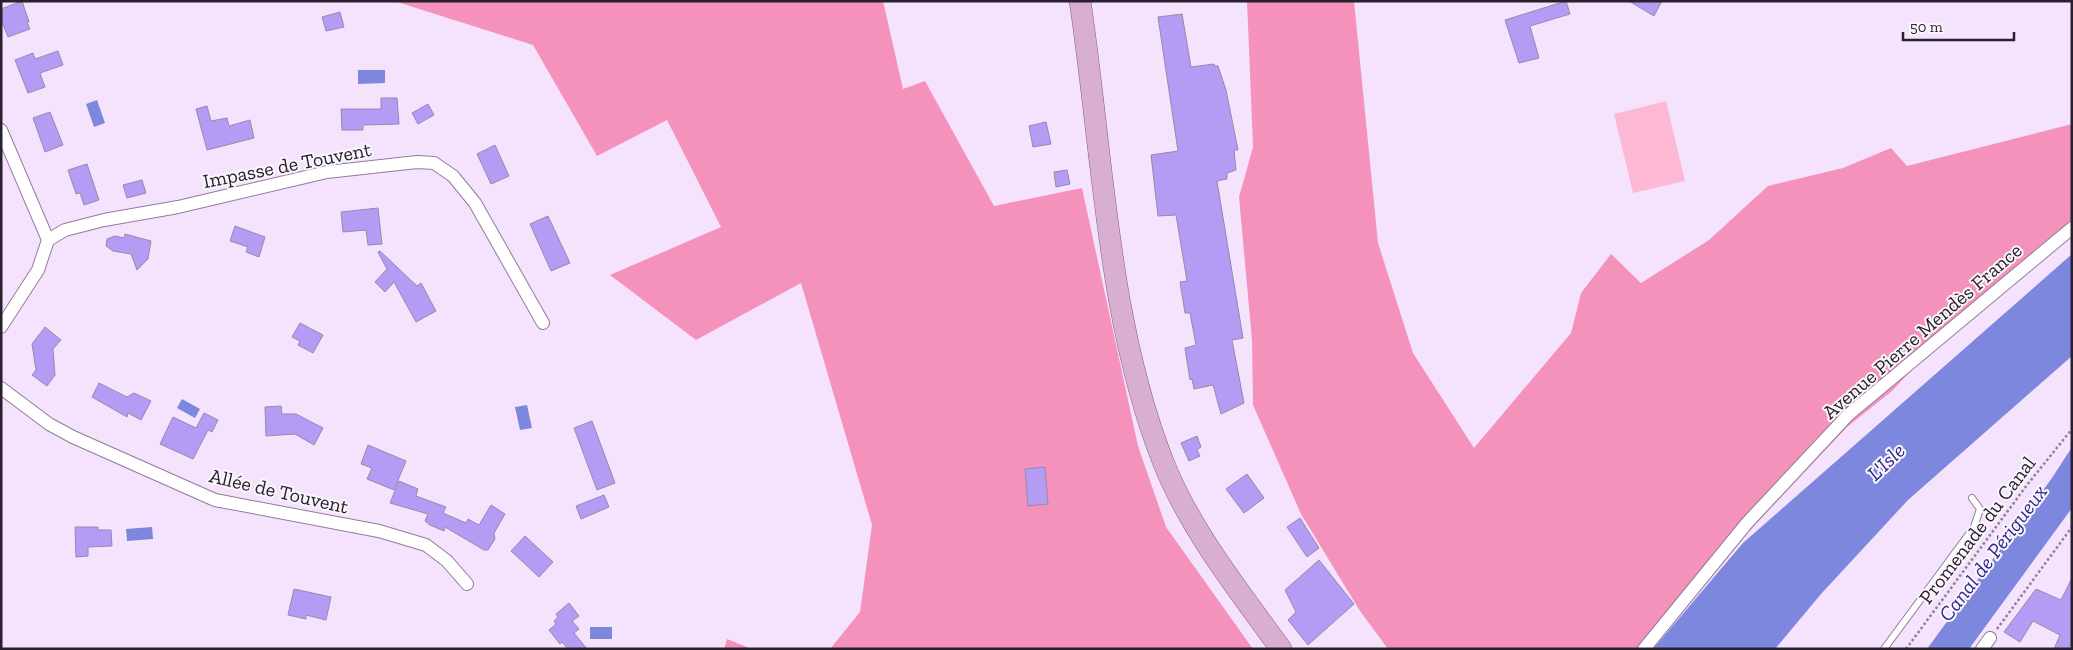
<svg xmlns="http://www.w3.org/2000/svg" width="2073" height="650" font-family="'Zilla Slab',serif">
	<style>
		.green { fill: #fdb9d4 }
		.forest { fill: #f592bc }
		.water { fill: #7d87dd }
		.building { fill: #b49bf4; stroke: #938bac }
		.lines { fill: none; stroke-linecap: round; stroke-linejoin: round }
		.service-casing { stroke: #907c99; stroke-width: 8 }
		.minor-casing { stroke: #907c99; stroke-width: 14 }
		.primary-casing { stroke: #8a5a82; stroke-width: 22 }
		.path { stroke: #8c8092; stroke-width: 2.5; stroke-dasharray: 2.5 2.5; stroke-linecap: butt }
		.service { stroke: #fff; stroke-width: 6 }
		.minor { stroke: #fff; stroke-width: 12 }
		.primary { stroke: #d9afd0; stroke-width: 21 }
		.labels { text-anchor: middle; stroke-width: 4; stroke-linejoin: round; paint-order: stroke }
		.street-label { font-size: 20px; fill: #28202c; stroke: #faf6fc }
		.water-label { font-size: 21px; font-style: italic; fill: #2c278a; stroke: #faf6fc }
	</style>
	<rect width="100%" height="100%" fill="#f5e3fd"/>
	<path class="green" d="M1666,101L1685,181L1633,193L1614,114Z"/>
	<g class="forest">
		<path d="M394,1H883L903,89L925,81L994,206L1082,188L1138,446L1166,527L1253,649H830L860,612L872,525L801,283L696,340L610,275L721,227L667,120L597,156L533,45Z"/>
		<path d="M1247,1H1354L1378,243L1413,353L1474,448L1571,333L1581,293L1611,254L1641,283L1709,240L1768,186L1843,168L1891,148L1907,166L2072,124V231L1938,342L1892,391L1847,427L1722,560L1703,587L1652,649H1388L1360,611L1301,514L1253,405L1252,340L1239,197L1253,147Z"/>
		<path d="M727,639L752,649H724Z"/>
	</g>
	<g class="water">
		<path d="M358,70H385V83L358,84Z"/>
		<path d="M97,100L105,123L94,127L86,104Z"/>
		<path d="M2072,254V356L1908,500L1821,594L1775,649H1653L1743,543Z"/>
		<path d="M182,399L200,409L195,418L177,408Z"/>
		<path d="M527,405L532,428L520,430L515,407Z"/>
		<path d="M2072,447V508L1969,649H1927L2052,478Z"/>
		<path d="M152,527L153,539L127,541L126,529Z"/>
		<rect x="590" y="627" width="22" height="12"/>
	</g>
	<g class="building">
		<path d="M22,1L29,22H27L30,29L8,37L1,20V9Z"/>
		<path d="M1566,1L1570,14L1530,26L1539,58L1519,63L1505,20Z"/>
		<path d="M1629,1H1662L1654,16Z"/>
		<path d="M340,12L344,27L326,31L322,17Z"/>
		<path d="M1182,14L1191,67L1214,64L1215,66H1218L1226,90L1238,150H1234L1236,170L1227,173V179L1217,181L1243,338L1232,340L1244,403L1221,414L1213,385L1194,389L1192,379L1190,380L1185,348L1196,345L1190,313H1185L1180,282L1187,281L1176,215L1158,216L1151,155L1178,151L1158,17Z"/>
		<path d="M58,51L63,65L40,73L45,87L28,93L15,60L33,53L35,59Z"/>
		<path d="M381,98H397L399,124L363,125V130H342L341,109H381Z"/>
		<path d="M428,104L434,115L418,124L412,113Z"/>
		<path d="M207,106L211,121L227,118L229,126L250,120L254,138L207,150L196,109Z"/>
		<path d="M50,112L63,145L45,152L33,118Z"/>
		<path d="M1046,122L1051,144L1033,147L1029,126Z"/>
		<path d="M495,145L509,176L491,184L477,154Z"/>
		<path d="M87,164L99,200L84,205L80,193L76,194L68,170Z"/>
		<path d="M1067,170L1070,184L1056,187L1054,172Z"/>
		<path d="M142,180L146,193L127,198L123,185Z"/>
		<path d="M378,208L382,244L368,245L366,230L343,232L341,212Z"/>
		<path d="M548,216L570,263L551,271L530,224Z"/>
		<path d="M235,226L265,237L259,257L246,252L248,247L230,241Z"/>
		<path d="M125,234L151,241L148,259L137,270L131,254L113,251L106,246L107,239L115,236L124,238Z"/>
		<path d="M380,251L417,286L421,283L436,311L416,322L394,282L385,292L375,282L387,269L378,252Z"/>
		<path d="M300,323L323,335L313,353L298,345L300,341L292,337Z"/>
		<path d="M45,327L61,340L53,349L55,375L47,386L32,375L36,370L32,344Z"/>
		<path d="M99,383L127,397L134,393L151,401L141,420L128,413L127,417L92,397Z"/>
		<path d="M281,406L282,414H296L323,428L314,445L295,434L266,436L265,407Z"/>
		<path d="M204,413L218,420L212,432L208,430L193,459L160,444L173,417L196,428Z"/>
		<path d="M592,421L615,483L597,490L574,428Z"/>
		<path d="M1197,436L1201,447L1197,450L1200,456L1189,461L1181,443Z"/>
		<path d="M368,445L406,461L394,490L367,479L372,468L361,464Z"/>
		<path d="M1045,467L1048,504L1028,506L1025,469Z"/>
		<path d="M1247,474L1264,498L1244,513L1226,489Z"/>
		<path d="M399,481L418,489L416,496L446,507L443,513L466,523L468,519L479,525L491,505L505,514L494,533L495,539L488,550H484L445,527L444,531L430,525L425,521L428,514L390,503Z"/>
		<path d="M604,495L609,507L581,519L576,506Z"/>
		<path d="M1300,518L1319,548L1307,557L1287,527Z"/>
		<path d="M75,527H98V530H111L112,546L88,547V556L76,557Z"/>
		<path d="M525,536L553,562L539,577L511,551Z"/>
		<path d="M1319,560L1354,604L1308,645L1288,620L1296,612L1285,590Z"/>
		<path d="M2072,578V642L2068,649H2054L2060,635L2033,621L2020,642L2004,632L2036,589L2061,600Z"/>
		<path d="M294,589L331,597L326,620L306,615V619L288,615Z"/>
		<path d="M569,603L579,616L572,621L579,629L574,633L587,649H568L562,642L560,644L549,630L556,624L554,621L558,617L556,614Z"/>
	</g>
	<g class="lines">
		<g class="service-casing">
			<path id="service" d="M1884,649L1974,527L1980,509L1972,498"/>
		</g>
		<g class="minor-casing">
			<g id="minor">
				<path d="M1,130L48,240L38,270L1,327"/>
				<path d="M48,240L65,230L104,220L178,207L327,172L417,162L434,163L453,176L475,203L543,323"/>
				<path d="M1,388L49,424L73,437L215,500L379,531L426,545L447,561L467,584"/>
				<path d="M1644,649L1747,523L1848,415L2072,228"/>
				<path d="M1982,649L1990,638"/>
			</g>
		</g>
		<g class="primary-casing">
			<path id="primary" d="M1080,1C1103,153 1107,321 1164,464C1191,531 1239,591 1281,649"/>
		</g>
		<g class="path">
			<path d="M1997,629L2072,527"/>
			<path d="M1906,649L2027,485L2072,429"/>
		</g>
		<use href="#service" class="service"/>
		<use href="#minor" class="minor"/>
		<use href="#primary" class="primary"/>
	</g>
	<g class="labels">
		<g class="street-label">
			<text transform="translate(287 165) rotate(-11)" y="7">Impasse de Touvent</text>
			<text transform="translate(1922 331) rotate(-41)" y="7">Avenue Pierre Mendès France</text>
			<text transform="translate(279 491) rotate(13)" y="7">Allée de Touvent</text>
			<text transform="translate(1977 530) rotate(-53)" y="7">Promenade du Canal</text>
		</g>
		<g class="water-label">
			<text transform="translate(1886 462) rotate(-44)" y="7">L'Isle</text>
			<text transform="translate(1993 553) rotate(-53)" y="7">Canal de Périgueux</text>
		</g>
	</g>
	<rect width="2073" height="650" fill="none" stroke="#28202c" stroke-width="5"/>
	<path d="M1903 32v8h111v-8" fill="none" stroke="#28202c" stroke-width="2.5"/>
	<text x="1910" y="32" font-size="15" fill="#28202c" stroke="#faf6fc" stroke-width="4" paint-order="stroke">50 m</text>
</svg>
